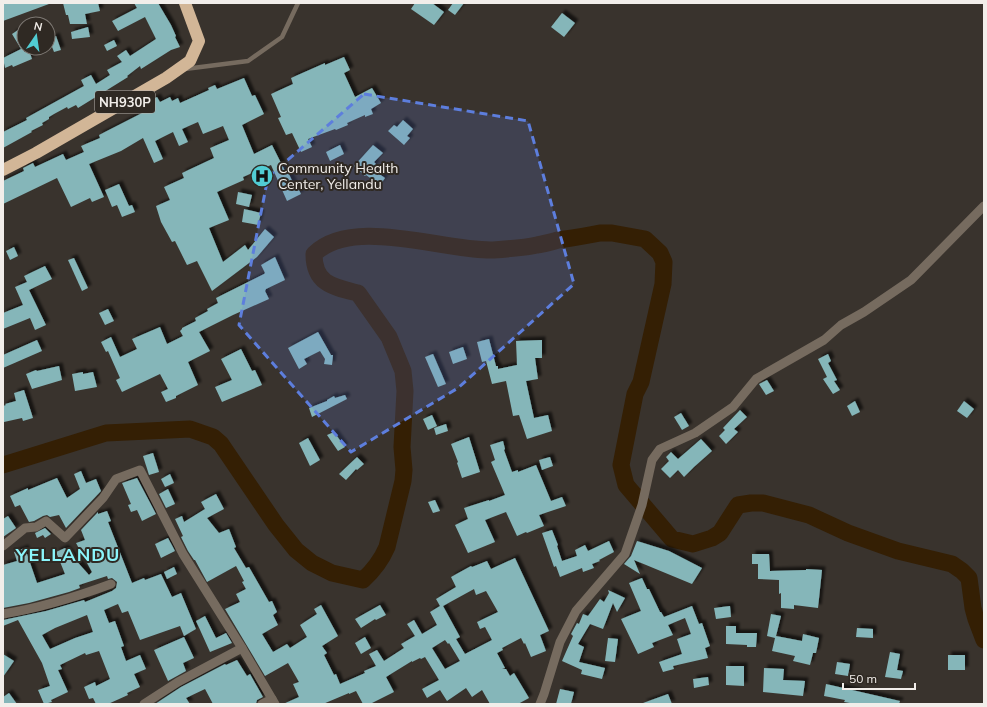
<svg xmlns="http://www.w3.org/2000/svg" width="987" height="707" font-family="Mulish,sans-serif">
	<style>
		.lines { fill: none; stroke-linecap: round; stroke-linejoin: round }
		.river { stroke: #341f04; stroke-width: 17 }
		.building { fill: #85b6b9; fill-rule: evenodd; filter: url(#shadow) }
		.lane { stroke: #766b5f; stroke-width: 4.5 }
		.street { stroke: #766b5f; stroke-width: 9 }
		.highway { stroke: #d2b697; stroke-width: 12 }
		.marked { fill: #5d7edd; fill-opacity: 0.2; stroke: #5d7edd; stroke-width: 3; stroke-dasharray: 8 5; stroke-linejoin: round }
		.labels { text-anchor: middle; stroke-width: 4; stroke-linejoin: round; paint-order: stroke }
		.shield { fill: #2f2923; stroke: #b8b3ae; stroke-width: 1 }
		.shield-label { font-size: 13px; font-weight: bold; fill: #f2eeea }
		.poi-label { font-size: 14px; fill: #f2eeea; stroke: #2f2923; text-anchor: start }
		.district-label { font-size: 18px; font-weight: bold; letter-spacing: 1px; fill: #8bf6fc; stroke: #2f2923 }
	</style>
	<defs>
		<filter id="shadow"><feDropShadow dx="3.5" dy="-3.5" stdDeviation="1" flood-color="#0009"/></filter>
	</defs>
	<rect width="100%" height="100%" fill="#39332d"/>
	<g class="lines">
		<path class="river" d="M3,465L106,433L190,429L213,437L221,444L276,525L296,550L312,563L332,573L363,580C374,570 381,561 387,547L403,481L404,470L402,447L405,391L403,371L389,337L358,293C333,287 314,284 314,254C353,216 442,251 492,250C507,249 523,248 537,245C544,244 551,242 558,240C572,238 586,236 600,233H612L645,239L660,253L664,262L663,284L641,382L635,394L621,465L626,485L672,539L693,544L712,538L720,533L738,505L751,503H763L809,515L848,533L898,551L952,564L962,571L969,578L973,608L976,619L984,640"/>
	</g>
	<g class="building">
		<path d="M3,3H49V4L3,21Z"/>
		<path d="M63,3H98L100,11L85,14L87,24H70L68,15H66Z"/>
		<path d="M134,3H158L171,25L176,36L175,37L180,47L171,50L141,69L140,66L127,76L128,77L78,108L76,105L68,109L67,107L54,114L49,117V119L42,123L43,125L31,131L32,132L3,148V132L27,120L26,118L84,86L81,80L91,75L96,84L110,75L107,70L122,62L117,56L126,50L130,56L156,39L145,17L118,31L112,21L137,8Z"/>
		<path d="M415,3H432L444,12L434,25L411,9Z"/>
		<path d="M453,3H464L455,15L448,10Z"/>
		<path d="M562,13L575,23L564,37L551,27Z"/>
		<path d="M24,26V52L29,50L32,59L13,67L12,65L5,68L3,58L21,49L12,34Z"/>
		<path d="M88,27L90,37L72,39L71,32Z"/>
		<path d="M56,36L61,50L54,52L49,39Z"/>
		<path d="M114,40L117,46L107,51L104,45Z"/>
		<path d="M344,57L350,70L344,73L355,97L372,88L381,103L371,109L373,114L365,117V115L347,123L348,125L336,130L335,129L308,139L312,147L301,152L292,133L286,135L278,118L281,117L271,94L293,84L291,78L325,63V65Z"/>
		<path d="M244,78L252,96L255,95L264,114L242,125L254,154L272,145L285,171L287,170L295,187L297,186L301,194L287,201L271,165L243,177L244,180L217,192L229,220L209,228L223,262L245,245L248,250L265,229L274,237L257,257L212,291L197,261L187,265L175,241L172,242L161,222L156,206L170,200L164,187L184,178L182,173L214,158L210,148L229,140L223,126L203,134L198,122L182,129L188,142L179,146L173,132L155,141L163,159L154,163L143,138L121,151L89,164L104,197L92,202L90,198L71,207L57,178L3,204V181L24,171L23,168L33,163L35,167L63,154L66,160L84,152L81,146L100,138L99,135L144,112L141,105L157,97L160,102L170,97L172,101L178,98L180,103L209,90L208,88L215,85L217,89Z"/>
		<path d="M403,120L413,129L407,136L410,138L404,145L388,131L394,125L397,127Z"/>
		<path d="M340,145L344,154L330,161L326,152Z"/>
		<path d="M373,145L383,153L374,162L376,164L372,169L385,178L380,185L366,175L365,176L354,166Z"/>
		<path d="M119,184L129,206L132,205L135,212L122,217L117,205L112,207L105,190Z"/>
		<path d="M238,192L252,195L249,207L236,204Z"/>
		<path d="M244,209L261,213L258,225L242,222Z"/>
		<path d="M14,247L18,256L10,260L6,251Z"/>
		<path d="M275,257L285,280L266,289L265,291L269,299L233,315L199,332L210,351L188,362L198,385L176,396V398L166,402L161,392L168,389L160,374L122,392L116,380L120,378L108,351L106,352L101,342L111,337L120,357L137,349L132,339L160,327L167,344L183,336L180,331L182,329V328L196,321L195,318L208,311L207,309L218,303L216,298L264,274L265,273L261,265Z"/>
		<path d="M74,258L88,288L82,291L68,260Z"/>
		<path d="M45,266L52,279L29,290L46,325L35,330L30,318L3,329V313L23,305L15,287L27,282L24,276Z"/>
		<path d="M108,309L114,321L105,325L99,313Z"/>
		<path d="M318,332L331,355H333L332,365L324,364L325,359L320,351L304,359L307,364L299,369L288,348Z"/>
		<path d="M489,339L496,366H498V369L517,365L516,341L542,340V358H535L538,379L526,381L534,418L548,415L552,431L527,439L519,415L513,416L506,381L492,384L486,361L482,362L477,342Z"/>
		<path d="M37,340L42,351L3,368V355Z"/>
		<path d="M463,347L467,359L453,364L449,352Z"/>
		<path d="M241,349L252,371L255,370L262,385L222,402L215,387L232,380L221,359Z"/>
		<path d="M433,354L446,384L438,387L425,357Z"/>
		<path d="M828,354L831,361L828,363L837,380L834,381L840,390L833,394L823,379L827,377L818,359Z"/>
		<path d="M59,366L62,380L32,389L26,374L36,370L37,371Z"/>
		<path d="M83,372V374L93,372L97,387L75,391L72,374Z"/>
		<path d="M767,380L774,391L766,395L759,384Z"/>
		<path d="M24,390L33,418L23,421L22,418L4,422L3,406L6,405L5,404L16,401L14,393Z"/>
		<path d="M345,395L347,399L312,417L309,408L327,401V400L334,396L335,398Z"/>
		<path d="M855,401L860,412L852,416L847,406Z"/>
		<path d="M964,401L974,409L967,418L957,411Z"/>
		<path d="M740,410L747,417L734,429L738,432L726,444L719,436L725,430L723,428Z"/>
		<path d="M681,413L689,426L682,430L674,417Z"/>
		<path d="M432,415L437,426L428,430L423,419Z"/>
		<path d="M446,424L448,431L436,435L434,428Z"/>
		<path d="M334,432L345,447L338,451L327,435Z"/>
		<path d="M469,437L480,472L462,478L457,463L458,462L451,444Z"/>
		<path d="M308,438L320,460L310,466L299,443Z"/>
		<path d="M701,439L712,451L694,467L684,477L678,470L670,478L661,469L669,461L666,457L671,452L678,459Z"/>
		<path d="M503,441L505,449L504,450L512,472L518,470V472L536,465L551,501L562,497L566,506L539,515L544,526L527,533L526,532L517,536L506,512L485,520L495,542L468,553L455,525L468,519L464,508L489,500V501L505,495L491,462L495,460L490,445Z"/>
		<path d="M153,453L159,472L149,475L143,456Z"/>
		<path d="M357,457L364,464L357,470L356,469L346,480L339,474Z"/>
		<path d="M550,457L553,466L542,470L539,460Z"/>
		<path d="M81,471L86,483L96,479L101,491L66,528L59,515L50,517L47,515L43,516L34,521L29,522L20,505L15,507L10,496L28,488V490L40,485L57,478L67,498L80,489L74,474Z"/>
		<path d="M170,474L174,483L165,487L161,479Z"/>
		<path d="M137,478L156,514L142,521L137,510L131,512L128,505L131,504L122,483Z"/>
		<path d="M168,489L175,504L166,508L159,494Z"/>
		<path d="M216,494L224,509L207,518L219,533L229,529L236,547L234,548L246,568L249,567L269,602L272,601L277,612L273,615L278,625L262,634L273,652L287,644L290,648L307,637L300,625L317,614L314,609L321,605L338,636L322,646L327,653L324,655L334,675L336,674L340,684L365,673L364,671L376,666L369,654L377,650L384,661L404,648L401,644L415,636L407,624L414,620L422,634L437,625L430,612L440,606L436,599L456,587L451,577L471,566L472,567L487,561L491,569L515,558L549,631L540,635L546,651L531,657L525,643L524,644L521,638L502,648L503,650L497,653L505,668L502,669H506L510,676L514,673L529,698L518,704H490L482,690L472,697L466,688L447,701L440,690L427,698L422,689L439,680L425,657L421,659L420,658L412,662V661L386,677L394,692L370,704H363L356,691L349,694V693L323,704H283L299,697L293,684L299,682L288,663L265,676L225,609L240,602L236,594L246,589L242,582L244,581L236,566L207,582L195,560H194L188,551L181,537L183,536L175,519L182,516L184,522L205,509L201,502ZM474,589L476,595L486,591L498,612L477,622L480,629L485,627L492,640L465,654L456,639L460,637L443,606ZM445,640L448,644L449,643L460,661L445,669L432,648Z"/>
		<path d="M435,500L440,511L433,513L428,502Z"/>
		<path d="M107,511L111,521L108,522L132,583L144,578L145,580L161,574L172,597L181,593L196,629L184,636L180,626L140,640L128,611L122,613L118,604L104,610L109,623L115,621L124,646L121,647L126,661L140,655L146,669L134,674L140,687L127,693L128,695L108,704H96L93,698L89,699L84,687L95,682L96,686L110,679L99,651L86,655L85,653L60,665L62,669L58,670L68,692L51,700L52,702L44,704L38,690L50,686L42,663L18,620L3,626V620L46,611L84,600L85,602L112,591L116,588L117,582L112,578L108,579L107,576L79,585L80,588L69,592L29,603L3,608V565L17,561L14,552L25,548L37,583L65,574L56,552L65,548L89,575L92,572L76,543L85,540L81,530L98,512V514ZM87,615L93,632L75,638L50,649L42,635L55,628Z"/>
		<path d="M8,516L16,528L3,537V519Z"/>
		<path d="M45,528L51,534L45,538L43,535L37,538L35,533Z"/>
		<path d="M552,530L558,545L557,546L562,561L577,556L575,550L585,545L588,551L609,541L614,552L599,560L600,561L592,564L594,568L583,572L582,568L560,577L556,566L554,567L542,533Z"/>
		<path d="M168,538L175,551L161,558L155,544Z"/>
		<path d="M637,541L669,551L702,568L692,584L634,560L640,574L624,564L631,556Z"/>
		<path d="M752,554H769L770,571L806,570V569L822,570L818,608L794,605V609L781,608V593L779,594V580L758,579V564H752Z"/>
		<path d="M174,567L177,574L167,579L164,572Z"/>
		<path d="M642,578L647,589H649L660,612H661L664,617L692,606L699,624L702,623L710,646L705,648L708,658L673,666L674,669L663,672L659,662L682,654L677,639L691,634L685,618L668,625L673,635L652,643L654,647L638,654L621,619L641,611L629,583Z"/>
		<path d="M608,590L625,598L617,612L613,603L603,629L590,624L578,644L584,647L579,662L605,668L602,679L581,674L582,670L562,661L573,636L571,634L577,623L579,624L583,614L588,616L600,599L604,602L609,593Z"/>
		<path d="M380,605L386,615L376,620L375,619L361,628L355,619Z"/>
		<path d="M730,606L731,617L716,619L714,608Z"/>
		<path d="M771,614L781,616L776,636L802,641L803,634L819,638L816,653H813L810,665L793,661L795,656L772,651L775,638L767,636Z"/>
		<path d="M205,616L216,638L226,633L232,643L210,652L196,621Z"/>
		<path d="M726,626H736V633H757L756,647H747V645L726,644Z"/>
		<path d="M857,628L873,629V638L856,637Z"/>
		<path d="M184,637L194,658L183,663L186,671L168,681L154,650Z"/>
		<path d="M365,637L371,648L361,654L355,643Z"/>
		<path d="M608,638L618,639L615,662L605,661Z"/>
		<path d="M890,652L900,654L897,670L903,671L901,679L885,677Z"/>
		<path d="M3,654L14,661L3,677Z"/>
		<rect x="948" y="655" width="17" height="15"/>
		<path d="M237,660L247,676L250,674L263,697L257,700L256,704H213L205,689L186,698L190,704H155L181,687L225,664L226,665Z"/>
		<path d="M837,662L850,664L848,676L835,674Z"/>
		<path d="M726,666H744V686L726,685Z"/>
		<path d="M764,668L784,669L783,680L805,681L803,696L763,692Z"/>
		<path d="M708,677L709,685L694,688L693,679Z"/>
		<path d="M826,684L900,701L899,704H856L844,702L845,700L824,696Z"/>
		<path d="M560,689L574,692L571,704H556Z"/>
		<path d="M9,693L17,704H3V697Z"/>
		<path d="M668,694L672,704H643V703Z"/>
	</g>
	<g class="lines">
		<path class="lane" d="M185,69L248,61L282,37L298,3"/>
		<g class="street">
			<path d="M3,546L25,528L36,527L46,521L65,538L103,498L116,479L140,470L183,554L242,648L275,704"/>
			<path d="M3,614C40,608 76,597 111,584"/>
			<path d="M144,704L178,682L242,648"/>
			<path d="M262,704L272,699"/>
			<path d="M540,704L544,694L560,642L576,611L625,554L642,505L652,460L660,449L695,433L733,407L756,379L824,340L841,325L864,312L911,280L984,206"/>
		</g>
		<path class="highway" d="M3,170L36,153L166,78L190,61L199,41L185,3"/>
	</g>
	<path class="marked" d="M364,94L528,121L574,284L458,388L351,452L239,325L268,177Z"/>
	<defs>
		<g id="hospital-disc" transform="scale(1.15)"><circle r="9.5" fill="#51ccd3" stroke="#2f2923"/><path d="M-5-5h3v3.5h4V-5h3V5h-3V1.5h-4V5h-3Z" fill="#111"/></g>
	</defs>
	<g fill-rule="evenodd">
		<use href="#hospital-disc" x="262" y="176"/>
	</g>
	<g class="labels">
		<rect class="shield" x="95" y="91" width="60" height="22" rx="3"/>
		<g class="shield-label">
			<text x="125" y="107">NH930P</text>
		</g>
		<g class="poi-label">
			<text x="278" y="173">Community Health<tspan x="278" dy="16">Center, Yellandu</tspan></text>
		</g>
		<g class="district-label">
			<text x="68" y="561">YELLANDU</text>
		</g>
	</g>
	<rect width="987" height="707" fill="none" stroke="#f2eeea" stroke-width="8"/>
	<g transform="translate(36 36) rotate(13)"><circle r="19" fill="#2f2923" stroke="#7d7873"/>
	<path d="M0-3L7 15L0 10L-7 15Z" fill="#51ccd3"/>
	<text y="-6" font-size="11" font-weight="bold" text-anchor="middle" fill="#f2eeea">N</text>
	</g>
	<path d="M843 683v6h72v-6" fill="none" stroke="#f2eeea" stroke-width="2"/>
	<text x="849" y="683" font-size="12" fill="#f2eeea" stroke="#2f2923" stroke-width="3" paint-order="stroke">50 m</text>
</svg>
